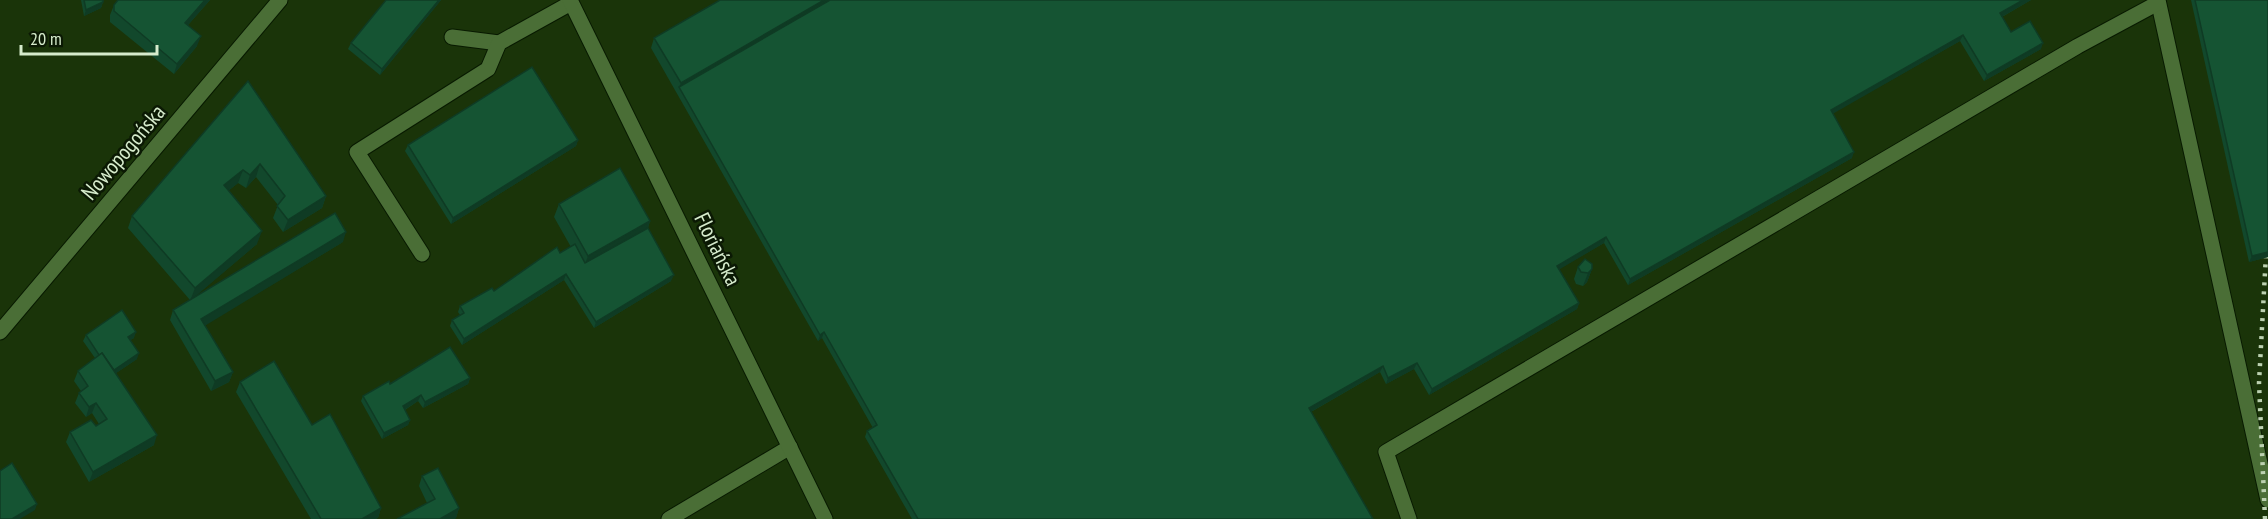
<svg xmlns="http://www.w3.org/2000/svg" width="2268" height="519" font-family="'PT Sans Narrow',sans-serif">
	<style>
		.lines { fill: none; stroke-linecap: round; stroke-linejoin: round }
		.lane-casing { stroke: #081a00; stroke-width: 17 }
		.street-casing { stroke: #081a00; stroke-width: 17 }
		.lane { stroke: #4a6e36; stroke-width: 15 }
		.street { stroke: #4a6e36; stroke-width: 15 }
		.rail { stroke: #bcd1b1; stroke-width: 4.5; stroke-dasharray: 3 6; stroke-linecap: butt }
		.wall { fill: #12482c }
		.shaded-wall { fill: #0f3b24 }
		.building { fill: #155433; stroke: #0f3b24; stroke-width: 1.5 }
		.labels { text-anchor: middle; stroke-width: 5; stroke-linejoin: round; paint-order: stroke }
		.street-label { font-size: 22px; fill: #d6ebcc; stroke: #0b1904 }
	</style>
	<rect width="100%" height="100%" fill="#1a3409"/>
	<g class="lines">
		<g class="lane-casing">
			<g id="lane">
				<path d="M2158,0L2268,500"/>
				<path d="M452,37L499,43"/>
				<path d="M422,254L357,152L488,69L499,43L571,3"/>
				<path d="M669,519L790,447"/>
				<path d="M1409,519L1386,452L2078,46L2158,3"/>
			</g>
		</g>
		<g class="street-casing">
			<g id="street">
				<path d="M570,0L825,519"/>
				<path d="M0,332L280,0"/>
			</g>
		</g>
		<use href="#lane" class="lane"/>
		<use href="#street" class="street"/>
		<path class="rail" d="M2265,519L2259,383L2266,254"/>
	</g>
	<g class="wall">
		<path d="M81,0H103V2L101,8L84,16Z"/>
		<path d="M118,0H210L188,25L197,46L174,74L110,22V15L114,5Z"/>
		<path d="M386,0H441L380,75L348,49L351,43Z"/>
		<path d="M720,0H2031L2002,17L2011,32L2041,49L1984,81L1960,41L1833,113L1852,158L1628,285L1604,243L1559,269L1579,303L1577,309L1429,395L1414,369L1386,384L1380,372L1311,412L1373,519H912L865,437L867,431L873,428L822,338L818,341L651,48L654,38Z"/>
		<path d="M2191,0H2268V257L2249,262Z"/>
		<path d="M248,81L326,196L322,208L283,232L273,218L278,205L256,177L246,188L238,183L228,191L257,244L194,297L343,242L205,325L233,372L229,382L211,391L170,320L173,310L190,300L128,228L132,216Z"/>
		<path d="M578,140L576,146L451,224L405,151L408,145Z"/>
		<path d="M559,204L650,221L648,228L671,281L594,328L564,280L462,345L450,326L452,320L460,315L458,312L460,306L494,291L571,247L554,217Z"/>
		<path d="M1578,267L1592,269L1587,282L1583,286L1576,284L1574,279Z"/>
		<path d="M86,335L134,338L130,340L137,359L116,373L154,445L89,482L66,442L70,432L96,426L99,424L92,413L86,417L75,403L79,393L81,391L74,381L78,371L95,358L83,341Z"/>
		<path d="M470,378L468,384L423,408L418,401L405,410L410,420L408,425L382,439L361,401L363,396L390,384Z"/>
		<path d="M240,382L381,508L378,518L375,519H311L236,392Z"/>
		<path d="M422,476L459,508L456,518L397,519L427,503L419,486Z"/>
	</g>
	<g class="shaded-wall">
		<path d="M205,0H210L181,33L185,23Z"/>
		<path d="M439,0H441L380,75L382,69Z"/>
		<path d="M824,0H838L679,87L681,83Z"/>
		<path d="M2023,0H2031L1998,19L2000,13Z"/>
		<path d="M103,2L101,8L84,16L86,10Z"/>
		<path d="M1963,35L1960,41L1829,116L1831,110Z"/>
		<path d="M201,36L197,46L174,74L177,64Z"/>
		<path d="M2043,43L2041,49L1984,81L1987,75Z"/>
		<path d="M578,140L576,146L451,224L453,218Z"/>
		<path d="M1854,152L1852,158L1628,285L1630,279Z"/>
		<path d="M260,164L256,177L246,188L250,175Z"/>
		<path d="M243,170L238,183L219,198L224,185Z"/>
		<path d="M326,196L322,208L283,232L288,220Z"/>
		<path d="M650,221L646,234L583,269L588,256Z"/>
		<path d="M262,231L257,244L190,301L195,288Z"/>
		<path d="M346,232L343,242L198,330L201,319Z"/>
		<path d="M1606,237L1604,243L1555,272L1557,266Z"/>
		<path d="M2268,252V257L2249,262L2252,256Z"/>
		<path d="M1592,269L1587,282L1583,286L1588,273Z"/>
		<path d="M566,274L564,280L462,345L464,339Z"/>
		<path d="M674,275L671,281L594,328L596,322Z"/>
		<path d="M1579,303L1577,309L1429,395L1432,389Z"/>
		<path d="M136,332L134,338L126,343L128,337Z"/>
		<path d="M824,332L822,338L818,341L820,335Z"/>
		<path d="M139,353L137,359L109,378L111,372Z"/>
		<path d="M1417,363L1414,369L1386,384L1388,378Z"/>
		<path d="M1383,366L1380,372L1307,414L1309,408Z"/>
		<path d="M233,372L229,382L211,391L215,381Z"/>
		<path d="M470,378L468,384L423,408L425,402Z"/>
		<path d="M421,395L418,401L401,412L403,406Z"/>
		<path d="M96,403L92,413L86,417L89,407Z"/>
		<path d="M410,420L408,425L382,439L384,433Z"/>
		<path d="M157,435L154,445L89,482L93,472Z"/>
		<path d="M37,504L35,510L20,519H12Z"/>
		<path d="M381,508L378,518L375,519H362Z"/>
		<path d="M459,508L456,518L455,519H440Z"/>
	</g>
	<g class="building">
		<path d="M84,0H103V2L86,10Z"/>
		<path d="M118,0H205L185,23L201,36L177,64L114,11V5Z"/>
		<path d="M386,0H439L382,69L351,43Z"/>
		<path d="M720,0H824L681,83L654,38Z"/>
		<path d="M830,0H2023L2000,13L2011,32L2030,21L2043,43L1987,75L1963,35L1831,110L1854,152L1630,279L1606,237L1557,266L1579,303L1432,389L1417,363L1388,378L1383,366L1309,408L1373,519H918L867,431L877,425L824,332L820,335L679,87Z"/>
		<path d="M2195,0H2268V252L2252,256Z"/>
		<path d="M532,67L578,140L453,218L408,145Z"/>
		<path d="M248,81L326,196L288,220L277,206L285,196L260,164L250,175L243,170L224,185L262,231L195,288L132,216Z"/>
		<path d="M620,168L650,221L588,256L559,204Z"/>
		<path d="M335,213L346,232L201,319L233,372L215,381L173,310Z"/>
		<path d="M648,228L674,275L596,322L566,274L464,339L452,320L464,313L460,306L492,288L494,291L557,247L560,253L575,244L585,263Z"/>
		<path d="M1585,259L1592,264V269L1588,273L1581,272L1578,267Z"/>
		<path d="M122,310L136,332L128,337L139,353L114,370L102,353L99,355L86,335Z"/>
		<path d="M450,347L470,378L425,402L421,395L403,406L410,420L384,433L363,396L389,381L390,384Z"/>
		<path d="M102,353L157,435L93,472L70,432L91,420L96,426L107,419L96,403L89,407L79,393L88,386L78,371Z"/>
		<path d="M274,361L312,425L330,414L381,508L362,519H321L240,382Z"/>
		<path d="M12,463L37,504L12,519H0V471Z"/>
		<path d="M438,468L459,508L440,519H397L435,499L422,476Z"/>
	</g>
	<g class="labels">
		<g class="street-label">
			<text transform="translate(123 152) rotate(-50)" y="8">Nowopogońska</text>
			<text transform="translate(718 249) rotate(64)" y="8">Floriańska</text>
		</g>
	</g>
	<path d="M21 45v9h136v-9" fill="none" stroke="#d6ebcc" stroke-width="3"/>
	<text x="30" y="45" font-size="18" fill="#d6ebcc" stroke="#0b1904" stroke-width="4.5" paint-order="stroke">20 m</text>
</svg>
